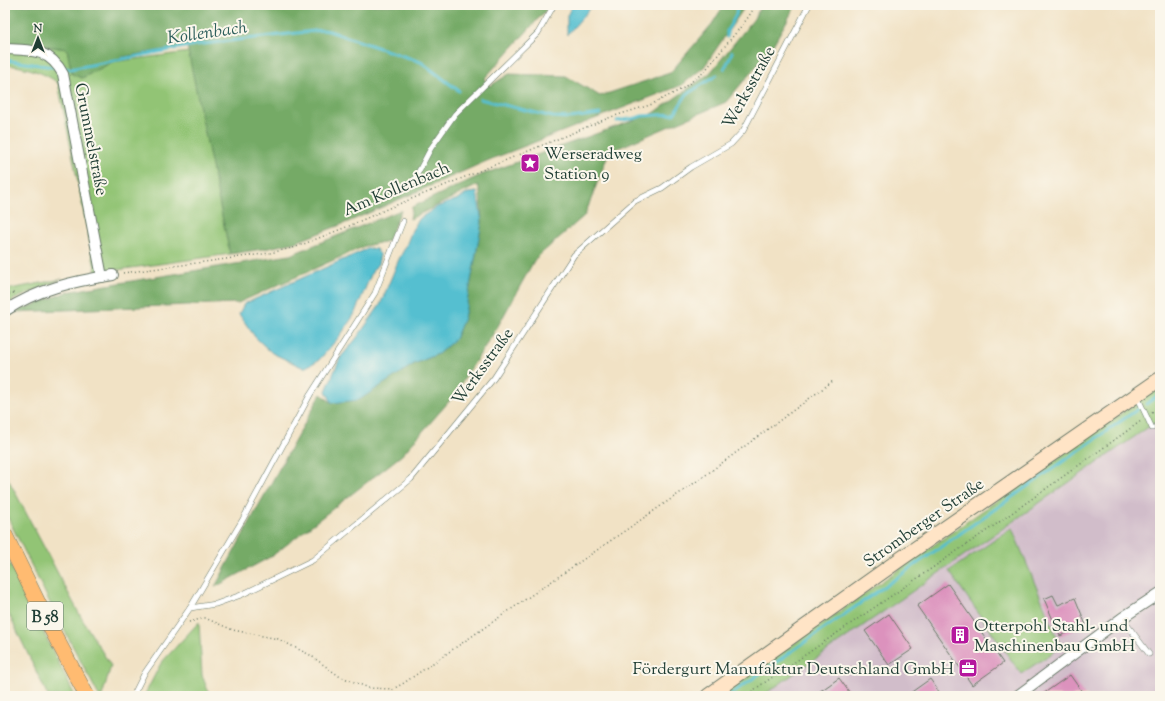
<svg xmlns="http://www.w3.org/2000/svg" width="1165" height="701" font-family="'Sorts Mill Goudy',serif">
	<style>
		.industrial { fill: #d1bdca }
		.green { fill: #92c474; stroke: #588054 }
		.forest { fill: #75aa66; stroke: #4a744d }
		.water { fill: #54bfd0; stroke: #3a7e82 }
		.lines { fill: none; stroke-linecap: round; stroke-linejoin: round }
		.stream { stroke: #54bfd0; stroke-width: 3 }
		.building { fill: #dc92bd }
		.service-casing { stroke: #687767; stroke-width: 6 }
		.minor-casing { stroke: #687767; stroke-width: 12 }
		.secondary-casing { stroke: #687767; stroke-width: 16 }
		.primary-casing { stroke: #687767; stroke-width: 16 }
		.path { stroke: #687767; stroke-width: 1.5; stroke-dasharray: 1 3; stroke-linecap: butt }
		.service { stroke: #fff; stroke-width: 5 }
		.minor { stroke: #fff; stroke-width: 10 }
		.secondary { stroke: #ffe4c6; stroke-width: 14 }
		.primary { stroke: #ffbb71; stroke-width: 15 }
		.path-bridge { stroke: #687767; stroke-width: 1.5; stroke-dasharray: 1 3; stroke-linecap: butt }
		.labels { text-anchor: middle; stroke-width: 4; stroke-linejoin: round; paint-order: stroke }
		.shield { fill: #fbf7ec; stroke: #61756b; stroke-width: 1 }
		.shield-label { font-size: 16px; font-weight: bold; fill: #1f3d34 }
		.street-label { font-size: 17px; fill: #1f3d34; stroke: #fbf7ec }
		.poi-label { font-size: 17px; fill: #1f3d34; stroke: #fbf7ec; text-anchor: start }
		.water-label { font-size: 18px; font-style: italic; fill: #2c5e5b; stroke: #fbf7ec }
	</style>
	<rect width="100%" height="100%" fill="#fbf7ec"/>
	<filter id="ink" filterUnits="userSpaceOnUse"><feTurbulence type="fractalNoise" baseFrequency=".025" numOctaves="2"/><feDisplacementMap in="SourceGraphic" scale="8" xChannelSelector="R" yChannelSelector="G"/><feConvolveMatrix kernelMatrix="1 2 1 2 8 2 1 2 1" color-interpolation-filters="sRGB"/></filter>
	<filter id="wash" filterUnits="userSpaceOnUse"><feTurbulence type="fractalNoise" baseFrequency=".012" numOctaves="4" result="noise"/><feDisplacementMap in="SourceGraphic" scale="16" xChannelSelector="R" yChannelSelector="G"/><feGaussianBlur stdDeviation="0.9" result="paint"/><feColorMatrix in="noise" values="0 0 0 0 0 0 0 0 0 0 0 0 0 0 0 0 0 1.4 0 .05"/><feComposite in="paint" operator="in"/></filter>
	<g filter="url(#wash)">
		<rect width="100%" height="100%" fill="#f1e2c5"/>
		<path class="industrial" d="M1160,419V696H762L945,568Z"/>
		<g class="green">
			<path d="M5,46H46L67,49L72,74L82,78L112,62L189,52L230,254L96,273L58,83C44,72 23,66 5,65Z"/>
			<path d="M62,279L15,299L5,306V290Z"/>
			<path d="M1160,386V419L762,696H719Z"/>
			<path d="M5,473L82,619L111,666L102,696H99L52,607L5,512Z"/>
			<path d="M1012,528L1061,647L1021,674L949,571Z"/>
			<path d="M5,554L75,696H48L5,606Z"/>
			<path d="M199,622L202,675L210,696H144L161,663Z"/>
		</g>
		<g class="forest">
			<path d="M5,5H550L547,9L484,79L490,86L509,74L566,76L600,96L670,73L712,24L724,5H746L704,67L682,85L489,160L348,222L296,242L269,248L230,254L187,46L122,57L82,78L72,74L67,49L46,46H5Z"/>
			<path d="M762,5H796L770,50L726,102L609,152L585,215L535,259L498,326L452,398L402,455L272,556L215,587L260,503L321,394L332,403L396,375L414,364L438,354L455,339L464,318L482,222L480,193L478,185L410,219L412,207L481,175L654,113L710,73L753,20Z"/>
			<path d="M401,210L388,241L365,246L238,303L15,312L67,292L95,287L290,255Z"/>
		</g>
		<g class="water">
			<path d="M572,5H593L567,35V16Z"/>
			<path d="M477,192L482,222L464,318L455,339L438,354L414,364L359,400L332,403L326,391L340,358L356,339L380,305L399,259L406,246L412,230L420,218L437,207L458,199L468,193Z"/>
			<path d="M369,248L376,249L380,255L378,264L373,270L354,315L340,336L319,360L304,368L272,353L255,337L239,314L244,304Z"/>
		</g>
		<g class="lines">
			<g class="stream">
				<path d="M727,37V31L736,15L737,5"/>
				<path d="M5,60L53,67"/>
				<path d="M64,68L70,69L195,45L323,30L329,31L421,62L459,91"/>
				<path d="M724,69L729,60L732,52"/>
				<path d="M480,99L553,117L570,118L600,114"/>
				<path d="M617,121L636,118L642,116L674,114L687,94L717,75"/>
				<path d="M1146,404L1160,394"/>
				<path d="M728,696L1138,409"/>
			</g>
		</g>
		<g id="blocks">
			<g class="building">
				<path d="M948,584L1003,663L972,685L917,606Z"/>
				<path d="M1053,595L1058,605L1075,598L1086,625L1060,636L1044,599Z"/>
				<path d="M889,614L913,649L889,665L865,631Z"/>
				<path d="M1070,675L1085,696H1040Z"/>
				<path d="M839,678L852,696H812L825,688Z"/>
				<path d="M930,679L942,696H906Z"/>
			</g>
		</g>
	</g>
	<g filter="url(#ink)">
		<use href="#blocks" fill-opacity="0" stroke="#687767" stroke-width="1"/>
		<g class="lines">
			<g class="service-casing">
				<g id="service">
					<path d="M411,186L431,148L455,114L538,33L554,5"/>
					<path d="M1137,396L1152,428"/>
					<path d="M190,608L243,519L310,395L375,293L403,221"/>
					<path d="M1122,618L1149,654"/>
					<path d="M133,696L144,674L190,608L216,604L241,595L313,560L411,479L494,378L574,255L635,201L662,188L691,167L731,144L743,131L809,5"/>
				</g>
			</g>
			<g class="minor-casing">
				<g id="minor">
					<path d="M5,49C30,50 49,48 63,74L102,277"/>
					<path d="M5,311C37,289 75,281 113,275"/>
					<path d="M1017,696L1122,618L1160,593"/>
				</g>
			</g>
			<g class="secondary-casing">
				<path id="secondary" d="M708,696L899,560L1160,379"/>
			</g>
			<g class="primary-casing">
				<path id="primary" d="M5,535L48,623L87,696"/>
			</g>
			<g class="path">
				<path d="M431,191L611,117L650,105L682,89L704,72L747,19L756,5"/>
				<path d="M123,273L270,253L296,247L349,226L389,208"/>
				<path d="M5,295L14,293"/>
				<path d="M1152,413L1160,407"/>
				<path d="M189,622L205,618L233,630L278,639L310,655L339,676L369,688L393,689L404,683L703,477L833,381"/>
				<path d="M745,696L995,525L1141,421"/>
			</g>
			<use href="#service" class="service"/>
			<use href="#minor" class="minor"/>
			<use href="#secondary" class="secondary"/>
			<use href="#primary" class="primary"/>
			<path class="path-bridge" d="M389,208L431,191"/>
		</g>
	</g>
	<defs>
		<g id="sight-square" transform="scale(1)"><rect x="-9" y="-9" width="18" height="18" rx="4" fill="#b5179e" stroke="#fbf7ec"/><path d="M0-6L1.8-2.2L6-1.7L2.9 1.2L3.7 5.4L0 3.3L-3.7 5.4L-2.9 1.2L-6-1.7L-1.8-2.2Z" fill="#fff"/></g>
		<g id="building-square" transform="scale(1)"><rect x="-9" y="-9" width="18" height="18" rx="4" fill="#b5179e" stroke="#fbf7ec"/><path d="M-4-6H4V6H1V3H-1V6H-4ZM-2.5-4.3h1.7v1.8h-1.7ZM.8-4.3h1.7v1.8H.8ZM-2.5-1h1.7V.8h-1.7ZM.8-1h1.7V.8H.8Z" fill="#fff"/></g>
		<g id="office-square" transform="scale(1)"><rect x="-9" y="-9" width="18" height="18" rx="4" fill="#b5179e" stroke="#fbf7ec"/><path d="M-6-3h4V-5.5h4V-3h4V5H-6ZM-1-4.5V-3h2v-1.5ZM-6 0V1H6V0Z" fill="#fff"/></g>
	</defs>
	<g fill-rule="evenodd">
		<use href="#sight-square" x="530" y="163"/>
		<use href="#building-square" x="960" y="635"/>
		<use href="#office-square" x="968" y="668"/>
	</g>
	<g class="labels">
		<rect class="shield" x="27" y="602" width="36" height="28" rx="3"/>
		<g class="shield-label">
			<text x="45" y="622">B 58</text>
		</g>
		<g class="street-label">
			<text transform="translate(748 87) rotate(-61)" y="6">Werksstraße</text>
			<text transform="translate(92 139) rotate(79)" y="6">Grummelstraße</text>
			<text transform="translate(396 188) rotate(-23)" y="6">Am Kollenbach</text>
			<text transform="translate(482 366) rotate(-54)" y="6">Werksstraße</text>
			<text transform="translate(923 522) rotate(-35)" y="6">Stromberger Straße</text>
		</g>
		<g class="poi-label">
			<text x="544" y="159">Werseradweg<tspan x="544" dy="20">Station 9</tspan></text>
			<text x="974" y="631">Otterpohl Stahl- und<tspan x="974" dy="20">Maschinenbau GmbH</tspan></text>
			<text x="954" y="674" text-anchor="end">Fördergurt Manufaktur Deutschland GmbH</text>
		</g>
		<g class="water-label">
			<text transform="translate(207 32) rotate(-8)" y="6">Kollenbach</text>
		</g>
	</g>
	<rect width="1165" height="701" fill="none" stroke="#fbf7ec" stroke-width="20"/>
	<g transform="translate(38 38)" stroke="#fbf7ec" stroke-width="3" paint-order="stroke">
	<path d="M0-3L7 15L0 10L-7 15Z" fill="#1f3d34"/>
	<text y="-6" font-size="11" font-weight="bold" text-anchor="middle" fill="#1f3d34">N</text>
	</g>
</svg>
